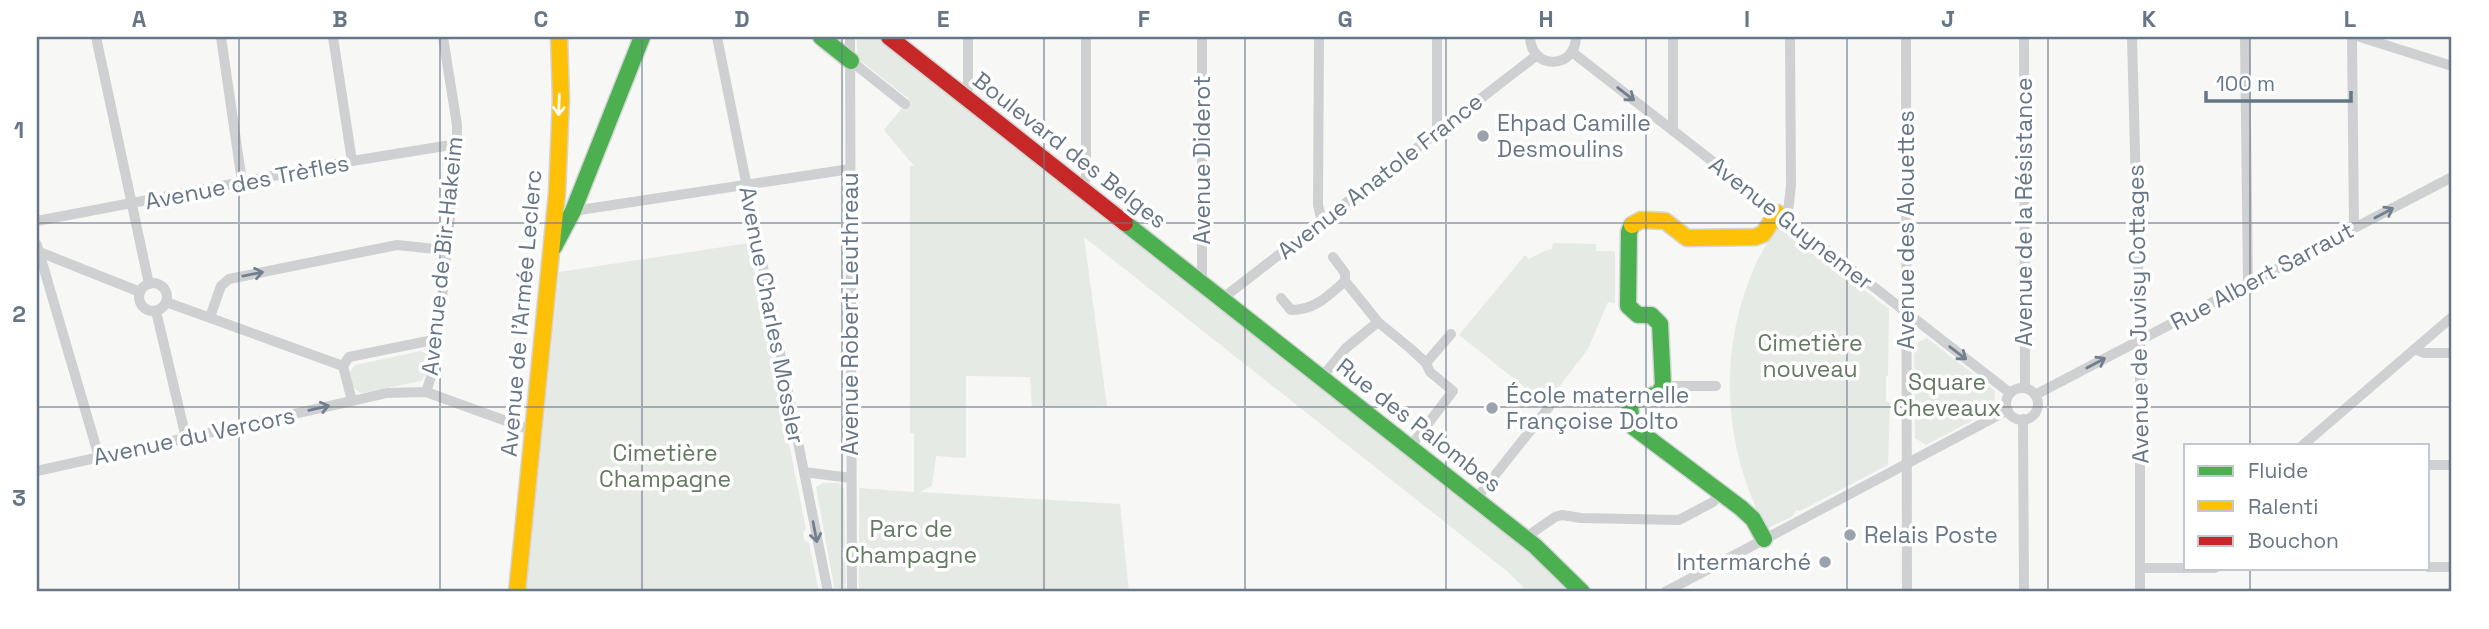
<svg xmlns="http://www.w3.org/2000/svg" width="2489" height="629" font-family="'Space Grotesk',sans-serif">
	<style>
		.green { fill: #e6eae4 }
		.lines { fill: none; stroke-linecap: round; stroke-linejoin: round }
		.fast-casing { stroke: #d4d5d6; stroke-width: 19 }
		.slow-casing { stroke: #d4d5d6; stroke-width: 19 }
		.jam-casing { stroke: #d4d5d6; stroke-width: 19 }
		.street { stroke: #cfd0d1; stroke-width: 10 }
		.fast { stroke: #4caf50; stroke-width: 16 }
		.slow { stroke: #ffc107; stroke-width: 16 }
		.jam { stroke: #c62828; stroke-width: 16 }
		.oneway { stroke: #717f8e }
		.oneway2 { stroke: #f6fbf6 }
		.grid { fill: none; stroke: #677687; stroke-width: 2; stroke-opacity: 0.55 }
		.poi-dot { fill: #99a3ae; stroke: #fff; stroke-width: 2.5 }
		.labels { text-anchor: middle; stroke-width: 7; stroke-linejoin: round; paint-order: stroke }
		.poi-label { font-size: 23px; fill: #677687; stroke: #fff; text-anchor: start }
		.street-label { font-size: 23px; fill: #677687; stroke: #fff }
		.park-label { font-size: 23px; fill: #657962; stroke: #fff }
		.neatline { fill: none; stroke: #677687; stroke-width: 2.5 }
		.grid-label { font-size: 23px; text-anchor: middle; font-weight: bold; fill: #677687 }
	</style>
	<rect width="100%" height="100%" fill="#f7f7f6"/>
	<g class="green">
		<path d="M857,37H883L1522,540L1575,592H1528L1508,572L1084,237L1107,406L1032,407L1030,377L966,376V458L936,456L932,486L920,492L1120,504L1129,592H859V488L914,492V433H910V166H914L884,130L909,99L857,58Z"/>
		<path d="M1779,224L1889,309L1888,376H1886V401L1890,403L1888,465L1800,511L1796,510L1793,516L1766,529C1723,447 1717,351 1755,266C1761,251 1771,238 1779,224Z"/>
		<path d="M749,243L806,529L803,533L804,540L809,543L819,592H526L559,272Z"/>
		<path d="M1553,243L1596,244V251H1615V303L1608,302L1588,349L1546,404L1459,335L1525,255L1529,259L1544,251L1552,249Z"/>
		<path d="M1927,338L1995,391L1994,409L1926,445L1915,438L1914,344Z"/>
		<path d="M421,351L428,355L427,373L421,381L363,393C352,391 352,382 350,372L355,365Z"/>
		<path d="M823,483H838L844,489L846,590L835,592L816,487Z"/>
	</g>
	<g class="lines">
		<g class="fast-casing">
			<g id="fast">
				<path d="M821,37L851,61"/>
				<path d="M1125,223L1535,546L1582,592"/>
				<path d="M1632,225L1629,232L1628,306L1638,315H1651L1660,324L1663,386L1658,394L1633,400L1630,406L1632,426L1741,508L1753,519L1764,539"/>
				<path d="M554,247L573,211L642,37"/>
			</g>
		</g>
		<g class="slow-casing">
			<g id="slow">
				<path d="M1632,225L1641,220L1665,221L1687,238L1755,237L1763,234L1777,213"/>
				<path d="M517,592L557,193L561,99L559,37"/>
			</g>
		</g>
		<g class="jam-casing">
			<path id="jam" d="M889,37L1125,223"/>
		</g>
		<g class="street">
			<path d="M96,37L149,284"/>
			<path d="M221,37L242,182"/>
			<path d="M333,37L352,161"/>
			<path d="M717,37L828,592"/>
			<path d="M850,37L852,592"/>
			<path d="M1319,37L1318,205L1322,222"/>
			<path d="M1530,37C1531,70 1575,70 1576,37"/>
			<path d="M1906,37L1907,592"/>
			<path d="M2024,37L2025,388"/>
			<path d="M2132,37L2140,341V592"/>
			<path d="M2245,37L2248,284"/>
			<path d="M2352,37L2354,228"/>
			<path d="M2360,37L2452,66"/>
			<path d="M1572,52L2010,393"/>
			<path d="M851,61L905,104"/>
			<path d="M965,96L968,88V37"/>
			<path d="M1673,131V37"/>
			<path d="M1437,132V37"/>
			<path d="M1082,189L1086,177V37"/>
			<path d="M573,211L850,169"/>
			<path d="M1784,218L1788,211L1791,186L1790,37"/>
			<path d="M37,221L352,161L457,144"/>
			<path d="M37,245L99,457"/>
			<path d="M37,251L140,292"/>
			<path d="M1333,257L1345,273V281L1378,322L1411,349L1426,363L1430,372L1453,391L1410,447"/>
			<path d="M1200,282L1202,276V37"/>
			<circle cx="153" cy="297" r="14"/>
			<path d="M1223,298L1537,55"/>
			<path d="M1281,298L1291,310C1315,310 1328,296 1345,281"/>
			<path d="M166,302L343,366"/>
			<path d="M156,311L186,438"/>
			<path d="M210,317L221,286L229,279L397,245L445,250"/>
			<path d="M438,339L349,357L343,366L352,401L387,393L426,392L534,431"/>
			<path d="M2415,349L2424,353H2452"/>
			<path d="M1426,363L1451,334"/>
			<path d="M1322,377L1346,348L1378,322"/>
			<path d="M1663,386H1716"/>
			<circle cx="2022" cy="404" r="16"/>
			<path d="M426,392L431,377L438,339L457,144V125L443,37"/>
			<path d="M2035,395L2452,177"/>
			<path d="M2023,419L2024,592"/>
			<path d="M2303,445L2452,317"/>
			<path d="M2428,465H2452"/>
			<path d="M37,471L352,401"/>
			<path d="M804,472L851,478"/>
			<path d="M1476,499L1549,407"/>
			<path d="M1525,538L1555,517L1562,515L1581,518L1679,520L1713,502L1720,493"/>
			<path d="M2428,567H2452"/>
			<path d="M2140,568H2215"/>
			<path d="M1665,592L2008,410"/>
		</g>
		<use href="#fast" class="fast"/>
		<use href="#slow" class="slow"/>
		<use href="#jam" class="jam"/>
	</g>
	<defs><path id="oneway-shaft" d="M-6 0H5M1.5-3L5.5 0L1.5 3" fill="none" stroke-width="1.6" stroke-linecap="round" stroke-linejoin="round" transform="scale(1.75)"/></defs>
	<g class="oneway">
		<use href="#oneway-shaft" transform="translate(1626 94) rotate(38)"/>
		<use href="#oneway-shaft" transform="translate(2384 213) rotate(-28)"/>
		<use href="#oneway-shaft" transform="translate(253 274) rotate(-11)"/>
		<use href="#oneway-shaft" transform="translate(1958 353) rotate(37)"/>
		<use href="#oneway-shaft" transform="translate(2096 363) rotate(-28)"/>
		<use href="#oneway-shaft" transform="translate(319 408) rotate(-13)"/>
		<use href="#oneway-shaft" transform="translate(815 532) rotate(79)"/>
	</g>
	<use class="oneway2" href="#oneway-shaft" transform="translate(559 105) rotate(92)"/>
	<path class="grid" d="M239,37V592M440,37V592M642,37V592M842,37V592M1044,37V592M1245,37V592M1446,37V592M1646,37V592M1847,37V592M2048,37V592M2250,37V445M37,223H2452M37,407H2452M2250,568V592"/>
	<g class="poi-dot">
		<circle cx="1483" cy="136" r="7"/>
		<circle cx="1492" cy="408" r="7"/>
		<circle cx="1850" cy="535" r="7"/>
		<circle cx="1825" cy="562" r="7"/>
	</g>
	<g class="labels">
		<g class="poi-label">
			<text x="1497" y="131">Ehpad Camille<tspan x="1497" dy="26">Desmoulins</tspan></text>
			<text x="1506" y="403">École maternelle<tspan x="1506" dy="26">Françoise Dolto</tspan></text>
			<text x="1864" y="543">Relais Poste</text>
			<text x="1811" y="570" text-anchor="end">Intermarché</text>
		</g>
		<g class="street-label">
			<text transform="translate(1070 150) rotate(38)" y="8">Boulevard des Belges</text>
			<text transform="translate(1202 160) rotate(-90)" y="8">Avenue Diderot</text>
			<text transform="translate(1380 176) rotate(-38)" y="8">Avenue Anatole France</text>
			<text transform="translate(247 182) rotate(-11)" y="8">Avenue des Trèfles</text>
			<text transform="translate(2024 212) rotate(-90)" y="8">Avenue de la Résistance</text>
			<text transform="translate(1791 223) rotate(38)" y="8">Avenue Guynemer</text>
			<text transform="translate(1906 230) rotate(-90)" y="8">Avenue des Alouettes</text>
			<text transform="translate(442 256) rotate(-84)" y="8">Avenue de Bir-Hakeim</text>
			<text transform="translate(2262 276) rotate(-28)" y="8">Rue Albert Sarraut</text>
			<text transform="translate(521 313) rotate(-85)" y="8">Avenue de l'Armée Leclerc</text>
			<text transform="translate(850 314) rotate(-90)" y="8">Avenue Robert Leuthreau</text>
			<text transform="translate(2138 314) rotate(-91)" y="8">Avenue de Juvisy Cottages</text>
			<text transform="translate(772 315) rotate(79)" y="8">Avenue Charles Mossler</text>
			<text transform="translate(1419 425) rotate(38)" y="8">Rue des Palombes</text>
			<text transform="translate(194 436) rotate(-12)" y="8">Avenue du Vercors</text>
		</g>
		<g class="park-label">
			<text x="1810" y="351">Cimetière<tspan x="1810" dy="26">nouveau</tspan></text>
			<text x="1947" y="390">Square<tspan x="1947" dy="26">Cheveaux</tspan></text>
			<text x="665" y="461">Cimetière<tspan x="665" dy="26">Champagne</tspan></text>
			<text x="911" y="537">Parc de<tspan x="911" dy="26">Champagne</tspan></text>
		</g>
	</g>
	<rect width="2489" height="629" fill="none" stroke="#ffffff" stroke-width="77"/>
	<rect x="2184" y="444" width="245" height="126" fill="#ffffff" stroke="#c2c8cf" stroke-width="2"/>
	<rect x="2198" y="466" width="35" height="10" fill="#4caf50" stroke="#c2c8cf" stroke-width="2"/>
	<text x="2248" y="478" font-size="21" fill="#677687">Fluide</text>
	<rect x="2198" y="501" width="35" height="10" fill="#ffc107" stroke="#c2c8cf" stroke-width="2"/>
	<text x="2248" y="514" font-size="21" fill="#677687">Ralenti</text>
	<rect x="2198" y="536" width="35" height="10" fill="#c62828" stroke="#c2c8cf" stroke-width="2"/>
	<text x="2248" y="548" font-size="21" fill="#677687">Bouchon</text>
	<path d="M2206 91v10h145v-10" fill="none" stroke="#677687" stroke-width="3.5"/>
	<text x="2216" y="91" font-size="21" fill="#677687" stroke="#ffffff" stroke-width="5" paint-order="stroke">100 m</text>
	<rect x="38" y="38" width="2412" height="552" class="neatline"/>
	<g class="grid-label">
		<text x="139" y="27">A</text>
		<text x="340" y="27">B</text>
		<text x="541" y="27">C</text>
		<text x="742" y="27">D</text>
		<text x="943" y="27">E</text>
		<text x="1144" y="27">F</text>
		<text x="1345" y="27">G</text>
		<text x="1546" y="27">H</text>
		<text x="1747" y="27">I</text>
		<text x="1948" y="27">J</text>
		<text x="2149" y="27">K</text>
		<text x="2350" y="27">L</text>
		<text x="19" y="138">1</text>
		<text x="19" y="322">2</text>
		<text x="19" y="506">3</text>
	</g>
</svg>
